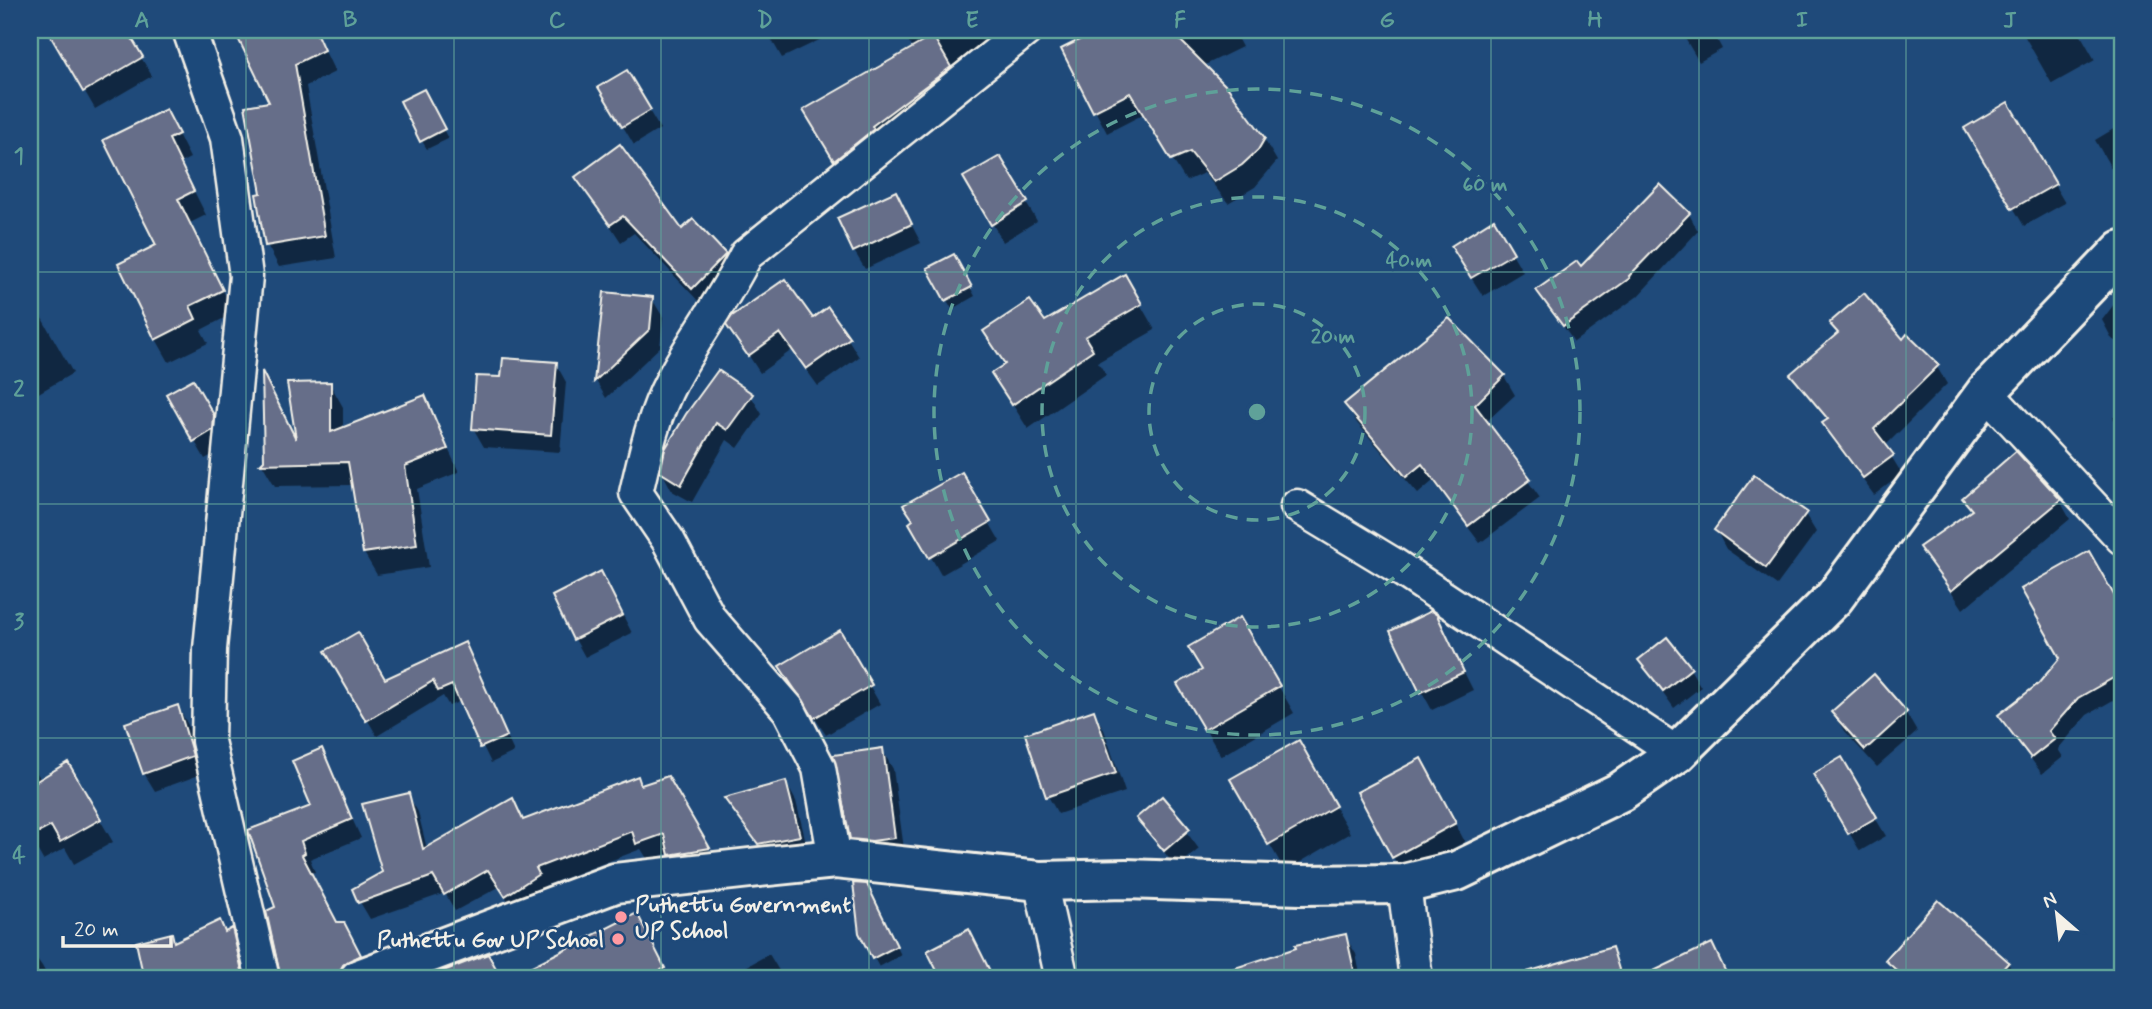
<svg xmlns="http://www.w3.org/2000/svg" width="2152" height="1009" font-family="Mynerve,sans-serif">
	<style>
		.shadow { fill: #0007 }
		.building { fill: #666e89; stroke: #f4f1e8; stroke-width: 2 }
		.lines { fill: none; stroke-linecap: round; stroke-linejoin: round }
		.minor-casing { stroke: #f4f1e8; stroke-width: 37 }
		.secondary-casing { stroke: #f4f1e8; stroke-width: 44 }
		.minor { stroke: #1f4a7a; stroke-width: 32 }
		.secondary { stroke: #1f4a7a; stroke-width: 38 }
		.grid { fill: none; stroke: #5fa199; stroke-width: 2; stroke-opacity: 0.55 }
		.ring { fill: none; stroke: #5fa199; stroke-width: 3.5; stroke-dasharray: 12 9 }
		.poi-dot { fill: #ff9aa2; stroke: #1f4a7a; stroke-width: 2.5 }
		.labels { text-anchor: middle; stroke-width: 5; stroke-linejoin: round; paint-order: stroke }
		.poi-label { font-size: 23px; font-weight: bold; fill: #f4f1e8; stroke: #1f4a7a; text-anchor: start }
		.centre { fill: #5fa199; stroke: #1f4a7a; stroke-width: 3.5 }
		.ring-label { font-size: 21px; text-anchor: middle; font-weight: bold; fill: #5fa199; stroke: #1f4a7a; stroke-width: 5; stroke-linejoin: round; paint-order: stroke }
		.neatline { fill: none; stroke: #5fa199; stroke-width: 2.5 }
		.grid-label { font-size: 23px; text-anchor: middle; font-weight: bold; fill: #5fa199 }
	</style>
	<rect width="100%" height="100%" fill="#1f4a7a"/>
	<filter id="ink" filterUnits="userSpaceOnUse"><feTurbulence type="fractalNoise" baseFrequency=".0143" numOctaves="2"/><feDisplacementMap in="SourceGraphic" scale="14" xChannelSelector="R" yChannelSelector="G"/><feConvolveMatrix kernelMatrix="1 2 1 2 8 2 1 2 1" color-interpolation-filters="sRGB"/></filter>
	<g filter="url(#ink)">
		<g class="shadow">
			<path d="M57,30H125L152,76L95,109L51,33Z"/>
			<path d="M236,30H315L335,72L306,86L336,258L279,267L267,245L263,194L271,103Z"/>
			<path d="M766,30H840L782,58Z"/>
			<path d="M902,30H1025L949,67L960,86L846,178L816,128L913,49Z"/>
			<path d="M1103,30H1233L1242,47L1203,66L1264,139L1277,161L1255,187L1228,203L1204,173L1186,181L1144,114L1107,133L1063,50Z"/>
			<path d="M1680,30H1712L1722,49L1699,62Z"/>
			<path d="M2021,30H2082L2079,32L2095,60L2052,84Z"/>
			<path d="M626,72L660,129L634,145L600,88Z"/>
			<path d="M429,100L448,139L427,149L422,141Z"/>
			<path d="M2007,105L2065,203L2024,226L1967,129Z"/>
			<path d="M2122,124V187L2095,140Z"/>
			<path d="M178,134L190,158L180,163L206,215L190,223L234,313L201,330L208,343L169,362L156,339L158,246L106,140Z"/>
			<path d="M999,158L1037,221L1003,242L966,178Z"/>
			<path d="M578,177L724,255L735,273L703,306L634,233L621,242Z"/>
			<path d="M895,193L921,243L865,269L854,251Z"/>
			<path d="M1689,214L1698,231L1638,296L1574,342L1539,291Z"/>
			<path d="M1494,222L1523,272L1483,296L1463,265Z"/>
			<path d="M953,256L975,296L952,309L929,269Z"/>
			<path d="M1124,276L1155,330L1098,362L1106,375L1028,429L993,374L1005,365L985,332L1044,323Z"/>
			<path d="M605,294L652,299L663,317L660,347L606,398L596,381Z"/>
			<path d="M2122,294V346L2112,339L2102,320Z"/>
			<path d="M30,297L73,373L30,398Z"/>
			<path d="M1449,320L1504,376L1515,395L1486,422L1540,498L1480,543L1433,481L1418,494L1357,423L1346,405Z"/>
			<path d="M812,321L848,339L859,357L818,386L792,350L760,373L729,325Z"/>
			<path d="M1831,323L1903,341L1937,367L1947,384L1885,446L1902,474L1874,495L1834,441L1824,424L1828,421L1793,374L1838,335Z"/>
			<path d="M556,364L566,382L560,452L484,447L473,428L503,379Z"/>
			<path d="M264,378L297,441L330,384L343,407V430L424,397L459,472L417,489L429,567L377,575L364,553L353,485L275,486L262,464L266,460Z"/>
			<path d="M192,381L224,435L222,449L205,459L168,395Z"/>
			<path d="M751,396L762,414L738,448L727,440L692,502L672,491L662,472L667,450Z"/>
			<path d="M2122,411V434L2113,417Z"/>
			<path d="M961,474L1000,541L941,575L912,523Z"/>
			<path d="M1964,499L2060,501L2070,519L1963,609L1922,547L1972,512Z"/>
			<path d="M1805,514L1816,532L1777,585L1726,549L1716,530Z"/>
			<path d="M2088,553L2122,612V695L2087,715L2058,749L2063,757L2042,774L2000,716L2039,686L2063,658Z"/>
			<path d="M611,592L632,633L585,657L575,639Z"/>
			<path d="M1240,619L1294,713L1221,756L1179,685L1204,670Z"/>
			<path d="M839,632L880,704L826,735L781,667Z"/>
			<path d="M1446,636L1473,690L1432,710L1422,692Z"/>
			<path d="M464,644L514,752L491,763L461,701L449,706L443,696L377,736L328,652L385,681Z"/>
			<path d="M1640,660L1690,669L1701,687L1674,708Z"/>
			<path d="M1874,677L1906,713L1917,732L1877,767L1844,731L1833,713Z"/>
			<path d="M178,707L188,725L202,774L155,791L144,773Z"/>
			<path d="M1094,712L1104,730L1125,792L1058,814L1048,796Z"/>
			<path d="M1298,743L1350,833L1285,871L1233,780Z"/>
			<path d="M882,750L893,769L905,856L862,857L852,838Z"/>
			<path d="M321,751L361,838L310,859L315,872L311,873L337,924L354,943L364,963L332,979H288L281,967L278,908L250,831L313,807Z"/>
			<path d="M30,758L41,781L68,765L113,842L74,864L65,848L43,860L30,837Z"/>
			<path d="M1841,760L1886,836L1860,851L1815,775Z"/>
			<path d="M637,778L642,787L667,778L718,865L681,872L670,853L648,860L641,849L544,886L548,892L516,913L499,887L455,911L445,893L370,919L360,902L384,873L408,795L418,812L427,849L512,800L524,821Z"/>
			<path d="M1431,778L1465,842L1404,875L1393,857Z"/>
			<path d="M786,783L796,801L809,855L772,862L726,799Z"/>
			<path d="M1162,799L1199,849L1176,868L1139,818Z"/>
			<path d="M871,895L901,955L879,967L874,958Z"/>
			<path d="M232,931L242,948L249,979H146L138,943L171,935L176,943Z"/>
			<path d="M1345,936L1356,954L1361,979H1223L1222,974Z"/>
			<path d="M650,939L670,979H545L538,965Z"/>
			<path d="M1712,946L1729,979H1648L1647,976Z"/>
			<path d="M30,949L42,966L49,979H30Z"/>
			<path d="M1611,949L1625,979H1510Z"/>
			<path d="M769,954L784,979H736L733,974Z"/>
			<path d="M1887,961L2008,963L2017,979H1898Z"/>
			<path d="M1495,972L1499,979H1475Z"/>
		</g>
		<g class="building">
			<path d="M47,30H127L143,57L83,92Z"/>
			<path d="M234,30H315L324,50L295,64L325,236L265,246L256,194L261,193L245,106L269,102Z"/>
			<path d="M1099,30H1170L1228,88L1265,138L1258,150L1242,165L1214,182L1190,152L1171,160L1130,93L1093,112L1061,49Z"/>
			<path d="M933,36L951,67L872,126L874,129L834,161L803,110Z"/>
			<path d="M627,70L651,110L622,127L598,87Z"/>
			<path d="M424,89L445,129L420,142L400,101Z"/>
			<path d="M2008,102L2056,184L2012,209L1964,128Z"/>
			<path d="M166,109L179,134L169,139L194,191L178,199L223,290L190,306L196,319L155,340L118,264L156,245L103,140Z"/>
			<path d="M620,144L682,229L693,219L726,254L692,289L623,216L610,225L575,177Z"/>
			<path d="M1000,156L1028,202L991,225L963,177Z"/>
			<path d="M1660,184L1690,213L1629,276L1630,278L1563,326L1536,290L1577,261L1581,266Z"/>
			<path d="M896,191L912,224L853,252L837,218Z"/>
			<path d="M1494,219L1514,253L1471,278L1451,246Z"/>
			<path d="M954,254L972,287L945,301L927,268Z"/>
			<path d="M1125,274L1142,304L1085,337L1093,350L1012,405L991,373L1005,364L983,331L1030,300L1045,321Z"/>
			<path d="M785,279L813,318L828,307L850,338L806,369L780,333L748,356L726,325L732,316Z"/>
			<path d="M604,292L653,297L650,329L594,382Z"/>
			<path d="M1864,293L1903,339L1907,334L1939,365L1874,429L1894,455L1863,478L1822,423L1828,419L1790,374L1838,333L1829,323Z"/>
			<path d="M1449,318L1505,375L1475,405L1531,479L1468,526L1422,464L1406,477L1344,404Z"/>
			<path d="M503,358L557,362L551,435L472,429L476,376L501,377Z"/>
			<path d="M718,370L753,394L727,430L716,423L681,485L660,472L665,449L686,414Z"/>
			<path d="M262,371L296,439L287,383L331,382V432L425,395L448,449L405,466L417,545L363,553L348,462L260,464L264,460Z"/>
			<path d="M193,379L214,415L213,430L193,442L166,394Z"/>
			<path d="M2016,451L2061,500L1951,591L1919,547L1972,510L1962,498Z"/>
			<path d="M962,472L991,522L929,558L909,523L913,520L903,505Z"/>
			<path d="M1754,475L1807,512L1766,568L1714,530Z"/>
			<path d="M2089,551L2122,609V673L2078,698L2049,731L2055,739L2031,758L1998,715L2038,684L2060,658L2021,589Z"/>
			<path d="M601,571L623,615L573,640L552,596Z"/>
			<path d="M1431,611L1437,615L1464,672L1420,693L1390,631Z"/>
			<path d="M1240,617L1280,686L1204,730L1177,684L1202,670L1188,647Z"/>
			<path d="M840,630L872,685L814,718L779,666Z"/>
			<path d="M358,632L385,679L465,642L507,736L480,748L452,685L438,691L433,681L366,721L325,651Z"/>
			<path d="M1667,637L1692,668L1663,691L1638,660Z"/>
			<path d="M1874,674L1907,712L1865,750L1831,712Z"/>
			<path d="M178,705L193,756L143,774L125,723Z"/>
			<path d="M1094,710L1116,773L1046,797L1025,734Z"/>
			<path d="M1299,740L1336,806L1268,845L1230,779Z"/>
			<path d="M322,748L352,819L301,841L305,853L302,855L337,922H344L361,955L343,965L338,979H281L266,911L275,907L248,830L311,806L292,761Z"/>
			<path d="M883,748L895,838L872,841L850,839L833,755Z"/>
			<path d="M1842,757L1877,817L1848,834L1813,774Z"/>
			<path d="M1421,758L1456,823L1392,858L1357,792Z"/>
			<path d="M68,762L101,819L60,842L51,826L30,837V785Z"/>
			<path d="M638,776L641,785L668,776L710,848L669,855L664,834L636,844L632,831L536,868L539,874L505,896L488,870L444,895L433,876L358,903L352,889L382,872L362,804L409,793L423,849L513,798L523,820Z"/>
			<path d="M786,781L800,836L758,844L724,798Z"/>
			<path d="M1162,796L1190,829L1164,851L1136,818Z"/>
			<path d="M853,883L867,884L897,946L872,959L859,933Z"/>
			<path d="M1938,900L2009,962L1994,979H1906L1885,960Z"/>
			<path d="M637,913L665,968L644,979H506Z"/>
			<path d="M220,920L225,932L232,928L244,979H144L136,942L172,933L174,942Z"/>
			<path d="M969,929L994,979H941L927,951Z"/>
			<path d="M1346,934L1356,979H1218L1217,974L1296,948L1295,945Z"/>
			<path d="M1712,943L1729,979H1637Z"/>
			<path d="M1612,947L1622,979H1529L1527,972Z"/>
			<path d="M488,954L502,979H422L425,978Z"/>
		</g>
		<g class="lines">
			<g class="minor-casing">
				<g id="minor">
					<path d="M189,30L227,138L246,276L210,649L208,741L263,979"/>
					<path d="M1986,392L2122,538"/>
					<path d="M1297,506L1393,564L1677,753"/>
					<path d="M835,859L819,768L789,710L710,619L668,540L636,493C645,454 653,416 672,380C695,337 724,299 746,255L1026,30"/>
					<path d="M1040,881L1062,979"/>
					<path d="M1404,884L1416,979"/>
				</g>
			</g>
			<g class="secondary-casing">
				<path id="secondary" d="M359,979L615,883L768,866L835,859L1040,881L1126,879L1300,885L1404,884L1457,871L1620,792L1677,753L1834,598L1986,392L2122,250"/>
			</g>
			<use href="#minor" class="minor"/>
			<use href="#secondary" class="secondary"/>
		</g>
	</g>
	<path class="grid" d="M246,30V979M454,30V979M661,30V979M869,30V979M1076,30V979M1284,30V979M1491,30V979M1699,30V979M1906,30V979M30,272H2122M30,504H2122M30,738H2122"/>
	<g class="ring">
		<circle cx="1257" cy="412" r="108"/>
		<circle cx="1257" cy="412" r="215"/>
		<circle cx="1257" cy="412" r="323"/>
	</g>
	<g class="poi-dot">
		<circle cx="621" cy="917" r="7"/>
		<circle cx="618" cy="939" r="7"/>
	</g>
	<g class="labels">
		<g class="poi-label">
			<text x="635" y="912">Puthettu Government<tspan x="635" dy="26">UP School</tspan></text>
			<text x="604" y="947" text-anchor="end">Puthettu Gov UP School</text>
		</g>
	</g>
	<circle cx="1257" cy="412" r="10" class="centre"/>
	<g class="ring-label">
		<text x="1485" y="191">60 m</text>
		<text x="1409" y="267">40 m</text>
		<text x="1333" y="343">20 m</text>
	</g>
	<rect width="2152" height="1009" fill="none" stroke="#1f4a7a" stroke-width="77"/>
	<g transform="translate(2057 914) rotate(332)" stroke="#1f4a7a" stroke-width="5" paint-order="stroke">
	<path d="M0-5L12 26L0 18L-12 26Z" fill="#f4f1e8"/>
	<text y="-10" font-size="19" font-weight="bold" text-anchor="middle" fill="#f4f1e8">N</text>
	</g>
	<path d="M63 936v10h108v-10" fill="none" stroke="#f4f1e8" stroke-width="3.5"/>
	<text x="74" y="936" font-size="21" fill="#f4f1e8" stroke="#1f4a7a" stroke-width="5" paint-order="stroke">20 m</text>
	<rect x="38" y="38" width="2076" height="932" class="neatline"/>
	<g class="grid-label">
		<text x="142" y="27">A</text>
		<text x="350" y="27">B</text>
		<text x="557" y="27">C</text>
		<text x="765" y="27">D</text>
		<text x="972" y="27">E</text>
		<text x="1180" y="27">F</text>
		<text x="1387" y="27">G</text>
		<text x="1595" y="27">H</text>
		<text x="1802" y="27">I</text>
		<text x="2010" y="27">J</text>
		<text x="19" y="163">1</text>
		<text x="19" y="396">2</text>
		<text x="19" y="629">3</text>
		<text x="19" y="862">4</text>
	</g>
</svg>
